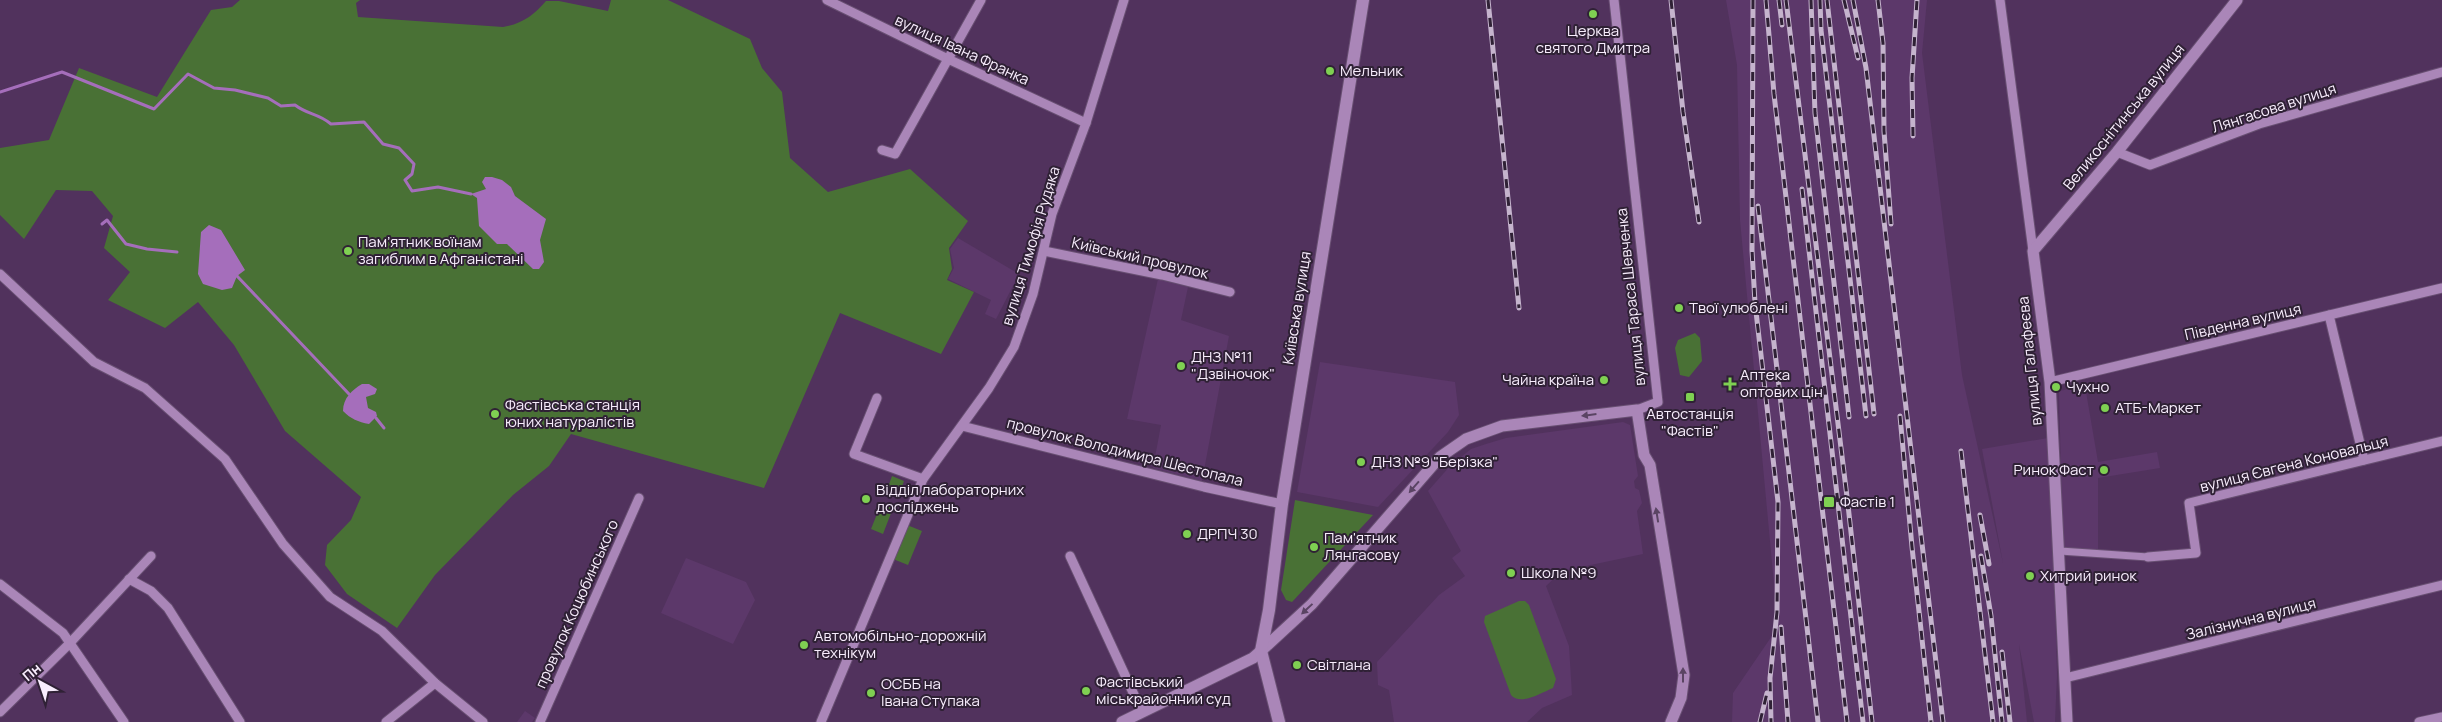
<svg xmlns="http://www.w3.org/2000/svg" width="2442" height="722" font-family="Manrope,sans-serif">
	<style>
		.built { fill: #5c386a }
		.green { fill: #497135 }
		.water { fill: #a56ebb }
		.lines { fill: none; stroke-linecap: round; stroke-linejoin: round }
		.stream { stroke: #a56ebb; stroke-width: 3 }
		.pedestrian-casing { stroke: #684f72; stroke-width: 9 }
		.minor-casing { stroke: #684f72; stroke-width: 11 }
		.tertiary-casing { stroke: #684f72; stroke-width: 13 }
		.secondary-casing { stroke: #684f72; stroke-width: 14 }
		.pedestrian { stroke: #aa86b8; stroke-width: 7 }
		.minor { stroke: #aa86b8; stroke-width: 9 }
		.tertiary { stroke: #aa86b8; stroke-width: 11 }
		.secondary { stroke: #aa86b8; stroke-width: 12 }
		.rail-casing { stroke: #c5b4cd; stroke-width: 5 }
		.rail { stroke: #2f2135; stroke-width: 3; stroke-dasharray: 9; stroke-linecap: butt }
		.oneway { fill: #5a4463 }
		.poi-dot { fill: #7fd052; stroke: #2f2135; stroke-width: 2 }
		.labels { text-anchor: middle; stroke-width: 4; stroke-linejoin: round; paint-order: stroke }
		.poi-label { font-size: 15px; fill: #f8edfd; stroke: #2f2135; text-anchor: start }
		.street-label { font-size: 15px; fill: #f8edfd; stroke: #2f2135 }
	</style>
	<rect width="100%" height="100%" fill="#51325d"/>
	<g class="built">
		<path d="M1726,0H1927L1922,53L1962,375L2003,563L1982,449L2048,438L2052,477L2057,675L2055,722H2034L2019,644L2027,722H1732L1733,693L1778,627L1740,220L1737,65Z"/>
		<path d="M958,238L1019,274L996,319L985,314L991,300L948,279L954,268L950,249Z"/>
		<path d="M1158,279L1188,287L1181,320L1229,336L1202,481L1153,468L1161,425L1127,419Z"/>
		<path d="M1320,362L1455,382L1459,415L1448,432L1378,507L1297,492Z"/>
		<path d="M2085,386L2098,462L2157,452L2160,468L2098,478V553L2063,551L2059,391Z"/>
		<path d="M1623,422L1630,425L1638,476L1634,481L1635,488L1639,490L1642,503L1637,511L1643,554L1562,571L1546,586L1569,646L1572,695L1542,708L1527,722H1394L1389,690L1378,685L1377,662L1439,595L1465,576L1452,558L1461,551L1428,491L1451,465L1471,449L1486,444L1506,438Z"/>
		<path d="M686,558L746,582L755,600L733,644L661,613Z"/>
		<path d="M525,711L535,718L532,722H517Z"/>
	</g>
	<g class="green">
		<path d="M240,0H360L356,3L358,17L503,27C522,24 534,15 546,1H559L608,11L611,0H668L750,39L762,68L782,92L790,158L828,192L910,169L968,221L949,248L952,269L947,280L974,292L941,354L840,313L764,488L571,434L549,466L513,495L435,575L397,628L347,594L325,565L327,545L351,520L361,497L285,431L234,345L198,302L165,328L108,300L130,272L104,248L113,216L92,191L56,190L24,239L0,215V148L49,140L79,68L157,97L211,10L232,7Z"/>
		<path d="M1695,333L1700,338L1702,361L1689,377L1680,375L1675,348L1678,340Z"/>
		<path d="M892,476L904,481L899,495L887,490Z"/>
		<path d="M1295,500L1373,515L1292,602L1286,600L1281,590Z"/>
		<path d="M885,505L893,508L883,534L871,529L879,509L883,510Z"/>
		<path d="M907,525L922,531L908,565L893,559Z"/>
		<path d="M1519,601H1525L1529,605L1556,679L1553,688C1541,693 1520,706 1511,695L1484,622L1485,616Z"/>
	</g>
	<g class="water">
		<path d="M485,177H492L502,180L511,187L515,196L546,219L540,240L544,262L539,269H533L507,244H497L479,226L477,198L471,194L486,189L482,182Z"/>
		<path d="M209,225L221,230L245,270L237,276L232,288L222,290L203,284L198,274L201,232Z"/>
		<path d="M362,384H369L377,389L375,394L366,397L368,408L376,412L377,416L369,424C358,422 351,419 343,411C343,398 352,390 362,384Z"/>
	</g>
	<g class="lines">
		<g class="stream">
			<path d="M0,92L62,72L154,109L188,74L214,88L235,90L268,98L281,106L295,105C308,115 318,113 331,124L364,122L383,144L399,148L414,164L412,174L405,180L412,191L438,187L471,194"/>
			<path d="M102,224L107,220L126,244L147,249L177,252"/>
			<path d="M237,276L349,394"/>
			<path d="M376,418L384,428"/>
		</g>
		<g class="pedestrian-casing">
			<path id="pedestrian" d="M2060,551L2148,557"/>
		</g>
		<g class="minor-casing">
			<g id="minor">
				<path d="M827,0L948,59L1086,123"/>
				<path d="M1614,0L1658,402L1637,410"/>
				<path d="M2000,0L2033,251"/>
				<path d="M882,150L895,154L981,0"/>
				<path d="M2117,152L2150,165L2259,124L2442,72"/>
				<path d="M1044,251L1162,275L1230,292"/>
				<path d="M0,274L94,362L145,388L225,459L283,544L330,597L382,631L435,683L483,722"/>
				<path d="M2329,315L2364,460"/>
				<path d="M2050,382L2442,288"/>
				<path d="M877,398L854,454L923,479"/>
				<path d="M962,426L1204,487L1282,504"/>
				<path d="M1070,556L1142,712"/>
				<path d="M2148,557L2196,553L2189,503L2442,441"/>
				<path d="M129,579L151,591L168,608L240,722"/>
				<path d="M0,584L63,633L124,722"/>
				<path d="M2065,678L2442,585"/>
				<path d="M0,712L69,644L151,556"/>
				<path d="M386,722L435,683"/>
				<path d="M540,722L639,498"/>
				<path d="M821,722L923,479L989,388L1014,347L1033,294L1052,214L1086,123L1124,0"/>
				<path d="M2419,722L2442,717"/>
			</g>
		</g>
		<g class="tertiary-casing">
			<g id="tertiary">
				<path d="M1122,722L1253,658L1261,651L1312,604L1440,457L1466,439L1502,426L1637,410L1644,455L1650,465L1684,675L1681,698L1671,722"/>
				<path d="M2067,722L2050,382L2033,251L2117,152L2237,0"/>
			</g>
		</g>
		<g class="secondary-casing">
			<path id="secondary" d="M1279,722L1261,651L1269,610L1282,504L1363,0"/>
		</g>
		<use href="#pedestrian" class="pedestrian"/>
		<use href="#minor" class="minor"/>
		<use href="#tertiary" class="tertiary"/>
		<use href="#secondary" class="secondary"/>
		<g class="rail-casing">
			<g id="rail">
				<path d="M1488,0L1519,308"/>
				<path d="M1671,0L1683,112L1699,222"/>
				<path d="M1753,0L1752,250L1755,303L1778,502L1777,612L1770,678L1771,722"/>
				<path d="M1766,0L1774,94L1847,722"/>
				<path d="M1779,0L1782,25"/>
				<path d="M1786,0L1848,505L1872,722"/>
				<path d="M1811,0L1815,113L1849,417"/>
				<path d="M1820,0L1821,30L1866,416"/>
				<path d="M1827,0L1874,414"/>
				<path d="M1844,0L1858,58"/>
				<path d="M1853,0L1866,68L1943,722"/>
				<path d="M1878,0L1883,43L1884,131L1891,224"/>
				<path d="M1913,136L1912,78L1917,0"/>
				<path d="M1802,189L1863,722"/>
				<path d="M1758,206L1818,722"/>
				<path d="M1900,416L1912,547L1931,722"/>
				<path d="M1961,451L1993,722"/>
				<path d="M1980,515L1989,564"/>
				<path d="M1981,556L1991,616L2002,722"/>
				<path d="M1781,627L1788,722"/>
				<path d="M2002,652L2010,722"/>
				<path d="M1760,722L1767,693"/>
			</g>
		</g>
		<use href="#rail" class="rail"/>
	</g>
	<defs><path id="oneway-solid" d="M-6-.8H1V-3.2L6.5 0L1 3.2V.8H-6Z" transform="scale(1.25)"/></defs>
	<g class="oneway">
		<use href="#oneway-solid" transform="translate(1589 415) rotate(173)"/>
		<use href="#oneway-solid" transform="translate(1414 487) rotate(131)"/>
		<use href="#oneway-solid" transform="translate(1657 515) rotate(-99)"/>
		<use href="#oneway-solid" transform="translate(1307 609) rotate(137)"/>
		<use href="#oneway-solid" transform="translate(1683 675) rotate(-90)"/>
	</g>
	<g class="poi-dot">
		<circle cx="1593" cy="14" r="5"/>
		<circle cx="1330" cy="71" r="5"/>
		<circle cx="348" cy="251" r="5"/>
		<circle cx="1679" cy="308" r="5"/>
		<circle cx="1181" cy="366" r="5"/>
		<circle cx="1604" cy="380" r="5"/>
		<path d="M1727.5 376.5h5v5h5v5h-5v5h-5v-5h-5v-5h5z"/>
		<circle cx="2056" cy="387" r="5"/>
		<rect x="1685" y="392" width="10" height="10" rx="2.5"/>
		<circle cx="2105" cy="408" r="5"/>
		<circle cx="495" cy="414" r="5"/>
		<circle cx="1361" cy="462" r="5"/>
		<circle cx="2104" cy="470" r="5"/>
		<circle cx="866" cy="499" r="5"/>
		<rect x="1823" y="496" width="12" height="12" rx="2.5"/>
		<circle cx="1187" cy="534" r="5"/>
		<circle cx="1314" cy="547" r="5"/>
		<circle cx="1511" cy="573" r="5"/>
		<circle cx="2030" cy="576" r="5"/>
		<circle cx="804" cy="645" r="5"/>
		<circle cx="1297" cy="665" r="5"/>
		<circle cx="1086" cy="691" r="5"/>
		<circle cx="871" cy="693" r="5"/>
	</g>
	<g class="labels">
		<g class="poi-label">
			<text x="1593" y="36" text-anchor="middle">Церква<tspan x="1593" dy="17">святого Дмитра</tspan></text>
			<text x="1340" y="76">Мельник</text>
			<text x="358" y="247">Пам’ятник воїнам<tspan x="358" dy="17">загиблим в Афганістані</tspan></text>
			<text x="1689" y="313">Твої улюблені</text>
			<text x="1191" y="362">ДНЗ №11<tspan x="1191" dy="17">"Дзвіночок"</tspan></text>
			<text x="1740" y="380">Аптека<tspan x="1740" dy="17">оптових цін</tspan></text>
			<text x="1594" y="385" text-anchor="end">Чайна країна</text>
			<text x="2066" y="392">Чухно</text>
			<text x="505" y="410">Фастівська станція<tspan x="505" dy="17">юних натуралістів</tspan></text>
			<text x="2115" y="413">АТБ-Маркет</text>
			<text x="1690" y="419" text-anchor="middle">Автостанція<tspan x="1690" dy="17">"Фастів"</tspan></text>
			<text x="1371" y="467">ДНЗ №9 "Берізка"</text>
			<text x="2094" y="475" text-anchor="end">Ринок Фаст</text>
			<text x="876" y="495">Відділ лабораторних<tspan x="876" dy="17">досліджень</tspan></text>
			<text x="1840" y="507">Фастів 1</text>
			<text x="1197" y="539">ДРПЧ 30</text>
			<text x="1324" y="543">Пам'ятник<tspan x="1324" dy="17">Лянгасову</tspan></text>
			<text x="1521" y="578">Школа №9</text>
			<text x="2040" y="581">Хитрий ринок</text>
			<text x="814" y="641">Автомобільно-дорожній<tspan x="814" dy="17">технікум</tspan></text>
			<text x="1307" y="670">Світлана</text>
			<text x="1096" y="687">Фастівський<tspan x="1096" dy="17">міськрайонний суд</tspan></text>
			<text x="881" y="689">ОСББ на<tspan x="881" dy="17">Івана Ступака</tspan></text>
		</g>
		<g class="street-label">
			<text transform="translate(962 50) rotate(25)" y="5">вулиця Івана Франка</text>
			<text transform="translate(2274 108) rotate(-18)" y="5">Лянгасова вулиця</text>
			<text transform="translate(2124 117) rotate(-51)" y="5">Великоснітинська вулиця</text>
			<text transform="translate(1031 246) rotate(-73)" y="5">вулиця Тимофія Рудяка</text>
			<text transform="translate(1140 258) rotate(13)" y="5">Київський провулок</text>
			<text transform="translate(1631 297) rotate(-96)" y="5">вулиця Тараса Шевченка</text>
			<text transform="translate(1297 308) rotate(-81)" y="5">Київська вулиця</text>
			<text transform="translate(2243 322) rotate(-13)" y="5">Південна вулиця</text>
			<text transform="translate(2030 361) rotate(-96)" y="5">вулиця Галафеєва</text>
			<text transform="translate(1125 452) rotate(14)" y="5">провулок Володимира Шестопала</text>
			<text transform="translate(2294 464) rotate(-14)" y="5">вулиця Євгена Коновальця</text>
			<text transform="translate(577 604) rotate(-66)" y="5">провулок Коцюбинського</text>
			<text transform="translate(2251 619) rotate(-14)" y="5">Залізнична вулиця</text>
		</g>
	</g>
	<g transform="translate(40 682) rotate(320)" stroke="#2f2135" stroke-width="4" paint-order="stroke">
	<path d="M0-4L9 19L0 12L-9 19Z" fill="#f8edfd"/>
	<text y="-8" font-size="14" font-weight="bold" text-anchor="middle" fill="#f8edfd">Пн</text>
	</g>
</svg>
